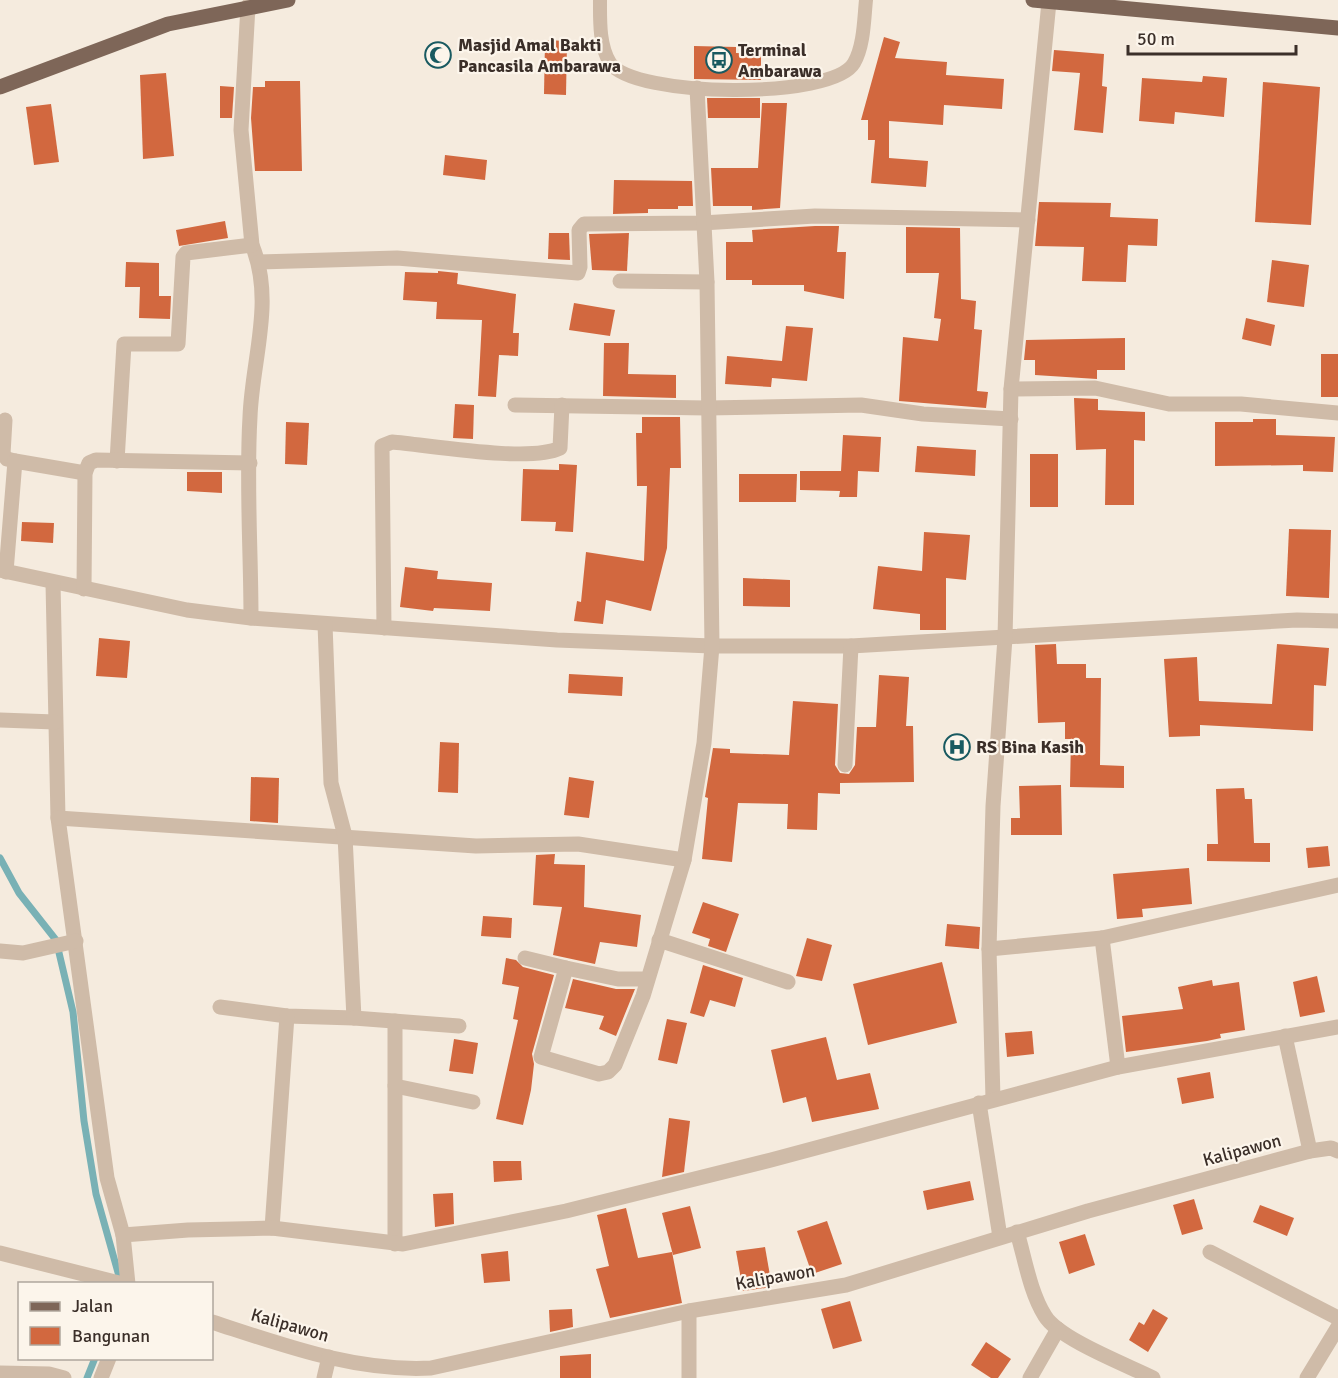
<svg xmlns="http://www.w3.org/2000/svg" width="1338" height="1378" font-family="Signika,sans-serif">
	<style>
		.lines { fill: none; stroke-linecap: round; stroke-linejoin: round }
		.stream { stroke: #79b1b5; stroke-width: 7 }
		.building { fill: #d2683f }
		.lane { stroke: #cfbba8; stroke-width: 14 }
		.street { stroke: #cfbba8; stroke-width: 15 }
		.primary { stroke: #7e6658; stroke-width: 15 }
		.labels { text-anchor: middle; stroke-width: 4.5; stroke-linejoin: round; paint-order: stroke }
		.poi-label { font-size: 18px; font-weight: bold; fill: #3b2f29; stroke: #fcf5eb; text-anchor: start }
		.street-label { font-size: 18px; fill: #3b2f29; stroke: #fcf5eb }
	</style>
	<rect width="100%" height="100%" fill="#f5ebde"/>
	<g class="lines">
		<g class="stream">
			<path d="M0,858L19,893L56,940L73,1012L84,1121L96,1194L119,1276L118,1284"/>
			<path d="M87,1378L95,1358"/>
		</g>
	</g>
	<g class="building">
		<path d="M884,37L900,42L895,58L947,62L946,75L1004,79L1002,109L944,105L943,125L889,121V158L928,161L926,187L871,183L875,140H868V120H861Z"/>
		<path d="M545,40L567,41L566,95L544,94Z"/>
		<path d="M694,46L736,47V53L761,54V80L694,79Z"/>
		<path d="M1054,50L1104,54L1102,86L1107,87L1103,133L1074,130L1080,73L1052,71Z"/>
		<path d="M166,73L174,156L143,159L140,75Z"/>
		<path d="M1203,76L1227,78L1224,117L1175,112L1174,124L1139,121L1142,78L1202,82Z"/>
		<path d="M265,81H300L302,171H255L251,118L253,87H265Z"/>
		<path d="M1263,82L1320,87L1311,225L1255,222Z"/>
		<path d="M220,86L234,87L232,118H220Z"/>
		<path d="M707,98H760V118H708Z"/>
		<path d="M762,103H787L780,208L752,210V206H713L711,168H758Z"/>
		<path d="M51,104L59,162L34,165L26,107Z"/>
		<path d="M445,155L487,160L485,180L443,175Z"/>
		<path d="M614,180L692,181L693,206H678V209H648V213L613,214Z"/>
		<path d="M1039,202L1111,203L1110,217L1158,219L1157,246L1128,245L1126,282L1082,281L1084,247L1035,246Z"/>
		<path d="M225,221L228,238L179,246L176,230Z"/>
		<path d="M815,226H839L837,252H846L844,299L804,291V285H752V280H726V242H753L752,230Z"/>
		<path d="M906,227L960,228L961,299L976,301L974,329L982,330L977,391L988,392L986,408L899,401L903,337L938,341L941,319L934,318L939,273H906Z"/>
		<path d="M549,233H569L570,260L548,259Z"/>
		<path d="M629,233L627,271L592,270L589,234Z"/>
		<path d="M1272,260L1309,265L1304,307L1267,302Z"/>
		<path d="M126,262L159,263V296H171L170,319L139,318L140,287H125Z"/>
		<path d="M438,271L458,273L457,284L516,294L513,333H519L518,356L499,355L496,397L478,396L482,320L436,319L437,302L403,300L405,272L438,273Z"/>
		<path d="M574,303L615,310L610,336L569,330Z"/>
		<path d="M1246,318L1275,325L1271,346L1242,339Z"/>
		<path d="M786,326L813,328L807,381L772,378L771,387L725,384L727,356L782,361Z"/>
		<path d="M1125,338V370H1097V379L1035,375V360H1024L1026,340Z"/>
		<path d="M604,343H629L628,374L676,375V398L603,396Z"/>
		<rect x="1321" y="354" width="17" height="43"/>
		<path d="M1074,398L1098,399V410L1145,412V441L1134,440V505H1105L1106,449L1076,450Z"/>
		<path d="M455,404L474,405L473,439L453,438Z"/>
		<path d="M642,417H680L681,468H670L667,548L651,611L606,600L603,624L574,621L577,601L581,602L586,552L644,561L647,486H637L636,433H642Z"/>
		<path d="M1253,419H1276V435L1335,437L1333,472L1303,471V465L1215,466V422H1253Z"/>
		<path d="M286,422L309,423L307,465L285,464Z"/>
		<path d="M843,435L881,437L879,472L858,471L857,497H839L840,491L800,490V471H841Z"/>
		<path d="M917,446L976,450L975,476L915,472Z"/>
		<rect x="1030" y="454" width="28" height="53"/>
		<path d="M559,464L577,465L573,532L555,531L556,522L521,521L523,469L559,470Z"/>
		<path d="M187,472H222V493L187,491Z"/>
		<path d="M739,474H797L796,502H739Z"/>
		<path d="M22,522L54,523L53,543L21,541Z"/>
		<path d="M1289,529L1331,530L1329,598L1286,596Z"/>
		<path d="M924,532L970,535L966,580L946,578V630H920V614L873,609L878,566L922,571Z"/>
		<path d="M405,567L438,571L437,579L492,583L490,611L434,608L433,611L400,607Z"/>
		<path d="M743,578L790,580V607L743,606Z"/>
		<path d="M99,638L130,641L127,678L96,676Z"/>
		<path d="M1056,644L1057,664H1086V678H1101L1100,765L1124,766V788L1070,787L1071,739H1065V722L1038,723L1035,645Z"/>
		<path d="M1277,644L1329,648L1326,686L1314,685L1313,731L1200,725V736L1169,737L1164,659L1197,657L1199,701L1272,704Z"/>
		<path d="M569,674L623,677L622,696L568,693Z"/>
		<path d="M879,675L909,677L906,726H913L914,782L840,783V794L818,793L817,830L787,829L788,804L738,803L732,862L702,859L708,798L705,797L713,748L730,749V753L789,755L793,701L838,704L835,765L840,773L849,774L855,765L857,727H876Z"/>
		<path d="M440,742L459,743L458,793L438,792Z"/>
		<path d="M251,777L279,778L278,823L250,821Z"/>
		<path d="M569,777L594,781L589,818L564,815Z"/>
		<path d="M1061,785L1062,835H1011V818H1020L1019,786Z"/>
		<path d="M1244,788L1245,799H1252L1254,843H1270V862L1207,861V844H1218L1216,789Z"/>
		<path d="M1328,846L1330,866L1308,868L1306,848Z"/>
		<path d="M555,854L554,864L585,865L584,907L641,915L637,947L600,942L595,964L553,955L562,907L533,905L536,855Z"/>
		<path d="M1189,868L1192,904L1142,909L1143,917L1117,919L1113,874Z"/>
		<path d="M703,902L739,914L726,952L708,946L710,939L692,933Z"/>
		<path d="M483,916L512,918L511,938L481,936Z"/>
		<path d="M947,924L980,927L979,949L945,946Z"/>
		<path d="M807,938L832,945L822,981L796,976Z"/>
		<path d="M506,958L516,960L523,967L554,975L532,1054L534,1064L531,1090L523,1125L496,1119L518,1020L513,1019L519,987L502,984Z"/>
		<path d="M942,962L957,1023L868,1045L853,984Z"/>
		<path d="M703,965L743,978L735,1007L710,1000L704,1017L690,1013Z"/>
		<path d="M1317,976L1325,1012L1300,1017L1293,982Z"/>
		<path d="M573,979L616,989H635L616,1036L599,1029L604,1016L565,1008Z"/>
		<path d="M1212,980L1213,986L1239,982L1245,1030L1220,1034L1221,1038L1207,1041L1126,1052L1122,1016L1183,1009L1178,987Z"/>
		<path d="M667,1019L687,1023L677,1064L658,1060Z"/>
		<path d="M1032,1031L1034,1054L1007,1057L1005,1033Z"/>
		<path d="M826,1037L837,1080L870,1073L879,1109L812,1122L806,1097L783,1103L771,1050Z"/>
		<path d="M454,1039L478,1043L473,1074L449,1071Z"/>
		<path d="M1210,1072L1214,1098L1182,1104L1177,1078Z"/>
		<path d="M669,1118L690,1121L684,1172L662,1177Z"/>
		<path d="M493,1161H521L522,1180L494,1182Z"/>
		<path d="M970,1181L974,1200L927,1210L923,1191Z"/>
		<path d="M453,1193L454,1224L435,1227L433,1194Z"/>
		<path d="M1194,1199L1203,1229L1182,1235L1173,1205Z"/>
		<path d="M1260,1205L1294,1218L1287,1236L1253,1222Z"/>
		<path d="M690,1206L701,1248L673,1255L662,1213Z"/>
		<path d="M626,1208L638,1258L672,1252L682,1303L610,1318L596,1269L609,1266L597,1215Z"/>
		<path d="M827,1221L842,1264L812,1274L797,1231Z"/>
		<path d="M1085,1234L1095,1265L1069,1274L1059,1242Z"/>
		<path d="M765,1247L772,1287L743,1291L736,1251Z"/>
		<path d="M508,1251L510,1281L484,1283L481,1254Z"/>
		<path d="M850,1301L862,1341L833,1349L821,1309Z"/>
		<path d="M572,1309L573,1327L550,1332L549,1310Z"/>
		<path d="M1153,1309L1168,1318L1148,1352L1129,1340L1139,1322L1144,1325Z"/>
		<path d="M986,1342L1011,1359L998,1378H991L971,1365Z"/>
		<path d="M591,1354V1378H560V1356Z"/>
	</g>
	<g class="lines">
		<path class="lane" d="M600,0C600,20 599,45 610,63C634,98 833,100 854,63C864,46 864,19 866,0"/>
		<g class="street">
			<path d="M248,6L241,130L252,245C275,301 252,359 250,417C246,483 251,551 251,618"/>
			<path d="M259,262L397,258L578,273L580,267L579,230L584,224L702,223L815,216L1028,220"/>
			<path d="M620,281L707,282"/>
			<path d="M1011,389L1095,388L1169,404H1241L1338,413"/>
			<path d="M515,405L707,408L861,405L923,414L1011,419"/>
			<path d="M5,420L3,454L7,459L15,461"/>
			<path d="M117,461L124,344H178L183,257L186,253L252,245"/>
			<path d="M0,570L187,610L251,618L557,640L712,646H851L1297,620L1338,621"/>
			<path d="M6,572L15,461L85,473"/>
			<path d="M53,583L58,818L107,1178L123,1235"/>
			<path d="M84,589L85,473L89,463L96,460L250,463"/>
			<path d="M384,628L382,446L392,442C429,445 530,463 560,448L562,405"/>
			<path d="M0,720L55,722"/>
			<path d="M845,765L851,646"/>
			<path d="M58,818L476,846L578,844L684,860"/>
			<path d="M1102,938L1118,1067"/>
			<path d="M659,940L788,982"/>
			<path d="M989,949L1102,938L1338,885"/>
			<path d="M0,951L23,953L76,941"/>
			<path d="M525,958L566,968"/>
			<path d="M647,979H618L566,968L541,1057L599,1074L608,1072L615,1065L643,996L684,860L704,743L712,646L707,282L697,88"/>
			<path d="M220,1007L287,1016L354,1018L345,836L331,783L325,624"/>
			<path d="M354,1018L459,1026"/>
			<path d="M1285,1036L1310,1151"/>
			<path d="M395,1086L473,1102"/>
			<path d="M993,1099L989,949L993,806L1005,638L1011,389L1049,2"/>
			<path d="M979,1103L1000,1237"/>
			<path d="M272,1228L287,1016"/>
			<path d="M1017,1232C1025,1259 1030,1292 1045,1316C1059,1339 1127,1365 1153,1378"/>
			<path d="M395,1244V1021"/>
			<path d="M1210,1252L1338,1318"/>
			<path d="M0,1253L123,1284"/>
			<path d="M128,1284L123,1235L188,1230L272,1228L403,1244L566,1211L771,1160L1118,1067L1338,1027"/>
			<path d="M212,1322C283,1345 355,1372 431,1368L689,1311L846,1285L1088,1211L1310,1151L1331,1148L1338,1151"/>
			<path d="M0,1373L49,1374L64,1378"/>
			<path d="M101,1378L109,1358"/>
			<path d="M324,1378L329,1357"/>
			<path d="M689,1378V1311"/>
			<path d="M1030,1378L1058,1329"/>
			<path d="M1307,1378L1338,1327"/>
		</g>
		<g class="primary">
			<path d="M1033,0L1338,28"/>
			<path d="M0,87L168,24L288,0"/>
		</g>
	</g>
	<defs>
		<g id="mosque-ring" transform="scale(1.35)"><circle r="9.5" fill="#fcf5eb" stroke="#195a61" stroke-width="1.5"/><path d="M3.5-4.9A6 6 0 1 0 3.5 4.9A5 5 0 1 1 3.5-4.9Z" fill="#195a61"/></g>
		<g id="bus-ring" transform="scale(1.35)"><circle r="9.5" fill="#fcf5eb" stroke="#195a61" stroke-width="1.5"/><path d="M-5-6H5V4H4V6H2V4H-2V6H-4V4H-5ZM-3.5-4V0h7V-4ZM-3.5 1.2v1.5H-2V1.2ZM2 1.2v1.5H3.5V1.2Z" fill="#195a61"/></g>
		<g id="hospital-ring" transform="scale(1.35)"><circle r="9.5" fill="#fcf5eb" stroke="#195a61" stroke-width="1.5"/><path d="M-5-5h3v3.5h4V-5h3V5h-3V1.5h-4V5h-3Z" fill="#195a61"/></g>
	</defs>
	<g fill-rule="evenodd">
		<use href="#mosque-ring" x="438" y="55"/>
		<use href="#bus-ring" x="719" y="60"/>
		<use href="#hospital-ring" x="957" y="747"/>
	</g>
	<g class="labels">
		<g class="poi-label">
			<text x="458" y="51">Masjid Amal Bakti<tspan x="458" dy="21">Pancasila Ambarawa</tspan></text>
			<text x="738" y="56">Terminal<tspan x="738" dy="21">Ambarawa</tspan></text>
			<text x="976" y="753">RS Bina Kasih</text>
		</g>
		<g class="street-label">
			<text transform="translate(1242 1150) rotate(-15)" y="6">Kalipawon</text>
			<text transform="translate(775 1277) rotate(-10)" y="6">Kalipawon</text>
			<text transform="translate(290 1325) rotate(16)" y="6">Kalipawon</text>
		</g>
	</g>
	<rect x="18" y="1282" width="195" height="78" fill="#fcf5eb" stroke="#afa69d" stroke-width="1.5"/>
	<rect x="30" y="1302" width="30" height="9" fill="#7e6658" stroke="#afa69d" stroke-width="1.5"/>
	<text x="72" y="1312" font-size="18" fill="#3b2f29">Jalan</text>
	<rect x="30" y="1327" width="30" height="18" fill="#d2683f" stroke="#afa69d" stroke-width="1.5"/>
	<text x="72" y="1342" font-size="18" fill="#3b2f29">Bangunan</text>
	<path d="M1128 45v9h168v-9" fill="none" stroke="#3b2f29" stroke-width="3"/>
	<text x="1137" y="45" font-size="18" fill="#3b2f29" stroke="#fcf5eb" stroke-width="4.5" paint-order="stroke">50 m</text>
</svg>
